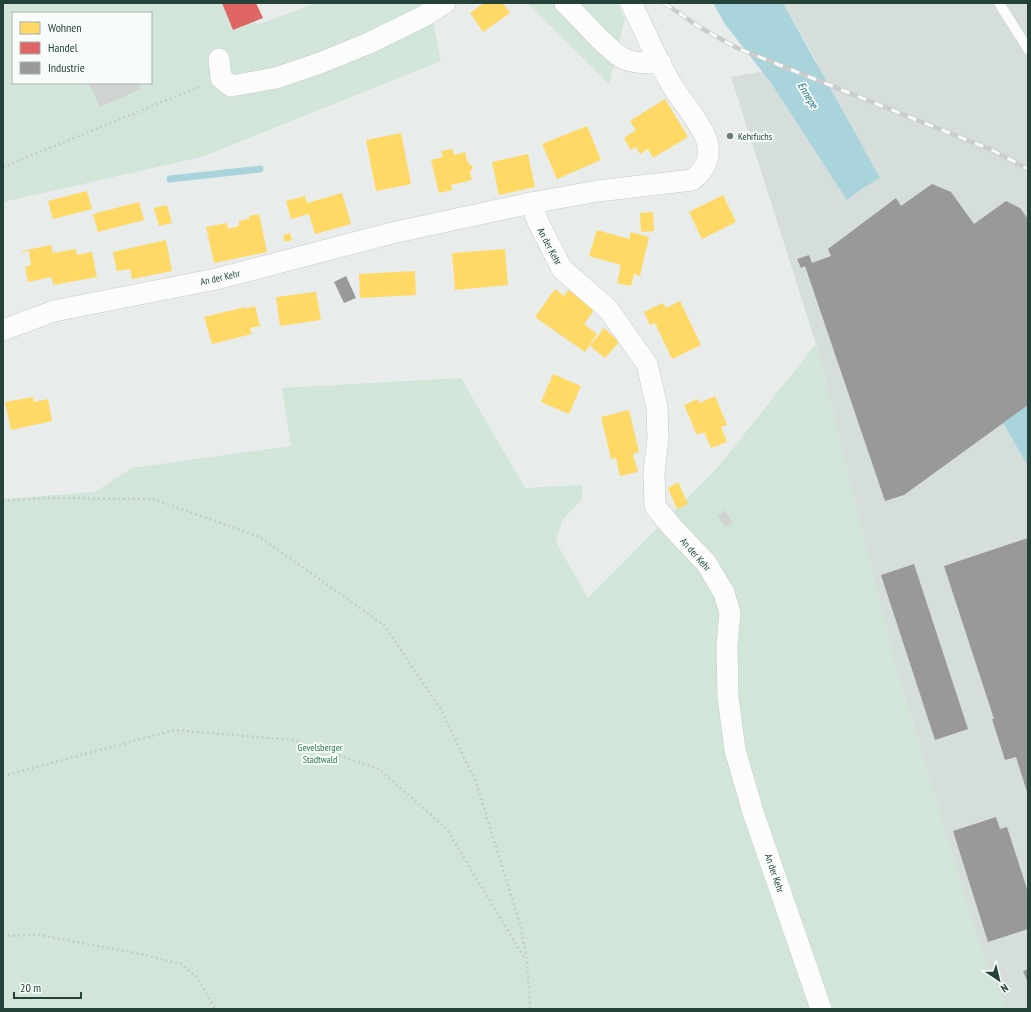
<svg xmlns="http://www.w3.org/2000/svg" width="1031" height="1012" font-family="'PT Sans Narrow',sans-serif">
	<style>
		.built { fill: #d6dedb }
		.green { fill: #d1e6d8; fill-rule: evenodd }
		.water { fill: #a9d4db }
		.homes { fill: #ffd966 }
		.shops { fill: #e06666 }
		.industry { fill: #999 }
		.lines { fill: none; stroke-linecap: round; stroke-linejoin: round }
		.stream { stroke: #a9d4db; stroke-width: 7 }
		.building { fill: #cfd4d2 }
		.lane-casing { stroke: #c5cac8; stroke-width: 11 }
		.street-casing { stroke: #c5cac8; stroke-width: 22 }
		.path { stroke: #c3ccca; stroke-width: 2.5; stroke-dasharray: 2 3; stroke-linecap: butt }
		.lane { stroke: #fcfcfc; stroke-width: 10 }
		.street { stroke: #fcfcfc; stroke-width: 21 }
		.rail-casing { stroke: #c9cdcc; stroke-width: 4.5 }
		.rail { stroke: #f7fbf9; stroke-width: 3; stroke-dasharray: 9; stroke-linecap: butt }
		.poi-dot { fill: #697e78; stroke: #f7fbf9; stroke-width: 1.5 }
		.labels { text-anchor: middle; stroke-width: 4; stroke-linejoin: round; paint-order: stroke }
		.poi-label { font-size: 10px; fill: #24423a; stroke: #f7fbf9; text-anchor: start }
		.street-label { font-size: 10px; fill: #24423a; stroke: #f7fbf9 }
		.park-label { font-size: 10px; fill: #2d7a4b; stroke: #f7fbf9 }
		.water-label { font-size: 11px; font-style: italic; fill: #1c6f80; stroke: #f7fbf9 }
	</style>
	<rect width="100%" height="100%" fill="#e8edeb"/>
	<path class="built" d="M783,3H1028V1009H1006L978,941L895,665L816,344L731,77L817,62Z"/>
	<g class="green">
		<path d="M3,3H249L257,25L316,3H460L433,22L441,61L202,157L3,202ZM13,13H151V83H13Z"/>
		<path d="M527,3H617L625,19L609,84Z"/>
		<path d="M816,344L895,665L978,941L1006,1009H3V499L95,492L132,468L291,446L282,388L461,378L525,488L582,485V499L562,521L556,542L588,598L718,467Z"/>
	</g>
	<g class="water">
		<path d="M713,3H783L880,178L864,187L847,200L771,83L725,24Z"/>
		<path d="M1028,405V466L1003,423Z"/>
	</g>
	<g class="homes">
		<path d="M484,3H503L510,13L483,32L470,13Z"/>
		<path d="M665,99L688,137L653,158L648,149L640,154L636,147L631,150L624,138L636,130L630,121Z"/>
		<path d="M587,126L601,160L557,179L542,144Z"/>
		<path d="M401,133L411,184L376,191L366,140Z"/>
		<path d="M453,149L454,155L465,152L468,163L473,167L470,172L472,180L451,185L452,190L439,193L431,160L443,157L441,151Z"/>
		<path d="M528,154L535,187L499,195L492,162Z"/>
		<path d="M87,191L92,209L53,219L48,201Z"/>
		<path d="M342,193L351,224L315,234L309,214L291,219L286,201L305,196L307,203Z"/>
		<path d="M723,195L736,222L702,239L689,212Z"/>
		<path d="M139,202L144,220L98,232L93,214Z"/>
		<path d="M167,205L172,223L159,226L154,208Z"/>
		<path d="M653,212L654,231L641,232L640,213Z"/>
		<path d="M259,214L267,252L214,263L206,227L227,223L228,229L239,226V221L249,219V216Z"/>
		<path d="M597,230L629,239L631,232L649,237L640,276L634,274L631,286L617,283L621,265L589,256Z"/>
		<path d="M290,233L292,240L285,242L283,235Z"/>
		<path d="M166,240L172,271L132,279L130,269L117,271L113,252Z"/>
		<path d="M51,245L53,253L76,249L77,255L92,252L97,277L53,285L52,277L28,282L25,267L31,265L29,251L22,252V251Z"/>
		<path d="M505,249L508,285L455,290L452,253Z"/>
		<path d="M415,271L416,295L360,298L359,274Z"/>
		<path d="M555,289L564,296L568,290L595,309L584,324L597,334L585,352L535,317Z"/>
		<path d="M316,292L321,320L280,326L276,297Z"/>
		<path d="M680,301L701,345L672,359L655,323L650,325L644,312L663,303L666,308Z"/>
		<path d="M255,306L260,326L250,328L252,334L212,344L204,317L245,307V309Z"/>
		<path d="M604,328L619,342L605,358L590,346Z"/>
		<path d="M553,374L581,386L569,414L541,402Z"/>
		<path d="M715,396L727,425L721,427L727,442L711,448L704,432L697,435L684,405L698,399L700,403Z"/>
		<path d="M33,397L34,402L48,399L52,421L11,430L5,402Z"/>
		<path d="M629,410L639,452L633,454L638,472L620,476L616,458L611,459L601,417Z"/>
		<path d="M678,482L688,504L677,509L668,488Z"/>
	</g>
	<path class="shops" d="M222,3H256L263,18L233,30Z"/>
	<g class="industry">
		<path d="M932,184L951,192L974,224L1006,201L1020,208L1028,219V405L904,495L885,501L805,266L801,268L797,259L809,255L812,263L831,256L828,249L896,198L901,206Z"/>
		<path d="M346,276L356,298L344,303L334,282Z"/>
		<path d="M1028,538V795L1016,757L1005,760L992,719H994L944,566Z"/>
		<path d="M914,564L968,729L935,740L881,575Z"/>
		<path d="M996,817L1000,829L1007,827L1028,892V929L988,942L953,831Z"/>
		<path d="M1028,969V983L1023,971Z"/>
	</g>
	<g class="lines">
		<path class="stream" d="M170,179L260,169"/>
	</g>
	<g class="building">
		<path d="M89,83H138L141,89L100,107Z"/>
		<path d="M725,510L733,523L725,527L718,515Z"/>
	</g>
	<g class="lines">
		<g class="lane-casing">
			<path id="lane" d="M999,3L1028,49"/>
		</g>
		<g class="street-casing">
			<g id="street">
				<path d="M565,3C579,16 611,55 627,60C638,64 649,63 661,63"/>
				<path d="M219,59L221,78L231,86L276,78L320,63L369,43L424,16L445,3"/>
				<path d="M531,203L538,222L562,269L608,309L647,364L657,407L658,439L654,472L655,506L673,528L707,564L724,593L730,613L727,645L728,697L735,750L753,812L821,1009"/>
				<path d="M3,330L54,311L216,279L392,233L531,203L598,191L692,180C703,172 710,160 708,146C706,128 678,98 669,80C655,56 644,29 631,3"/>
			</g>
		</g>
		<g class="path">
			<path d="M3,167L201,86"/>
			<path d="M3,501L48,498L153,499L260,537L384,625L440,708L476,782L521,927L527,961L530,1009"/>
			<path d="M3,776L175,730L293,740L379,769L446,828L525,959"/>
			<path d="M3,936L39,935L141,954L181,964L198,978L215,1009"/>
		</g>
		<use href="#lane" class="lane"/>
		<use href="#street" class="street"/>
		<g class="rail-casing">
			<path id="rail" d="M664,3L701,28L737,48L992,150L1028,169"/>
		</g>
		<use href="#rail" class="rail"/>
	</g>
	<circle class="poi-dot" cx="730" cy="136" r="4"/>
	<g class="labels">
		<g class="poi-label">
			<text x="738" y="140">Kehrfuchs</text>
		</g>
		<g class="street-label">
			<text transform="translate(550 246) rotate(62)" y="4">An der Kehr</text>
			<text transform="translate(220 277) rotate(-13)" y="4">An der Kehr</text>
			<text transform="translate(696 554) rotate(49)" y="4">An der Kehr</text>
			<text transform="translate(775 873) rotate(71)" y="4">An der Kehr</text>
		</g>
		<g class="park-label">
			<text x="320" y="751">Gevelsberger<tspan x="320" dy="12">Stadtwald</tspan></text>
		</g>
		<g class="water-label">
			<text transform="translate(808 95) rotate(59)" y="4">Ennepe</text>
		</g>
	</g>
	<rect width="1031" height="1012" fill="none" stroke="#24423a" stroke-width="8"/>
	<rect x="12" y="12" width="140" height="72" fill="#f7fbf9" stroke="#a3b1ad"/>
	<rect x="20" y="22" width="20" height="12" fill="#ffd966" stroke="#a3b1ad"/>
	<text x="48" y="32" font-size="12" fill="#24423a">Wohnen</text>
	<rect x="20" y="42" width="20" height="12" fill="#e06666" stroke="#a3b1ad"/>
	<text x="48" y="52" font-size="12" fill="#24423a">Handel</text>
	<rect x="20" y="62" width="20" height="12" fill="#999999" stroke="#a3b1ad"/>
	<text x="48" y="72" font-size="12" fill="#24423a">Industrie</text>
	<g transform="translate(999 980) rotate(145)" stroke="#f7fbf9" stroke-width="3" paint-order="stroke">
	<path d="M0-3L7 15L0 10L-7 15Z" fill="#24423a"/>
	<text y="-6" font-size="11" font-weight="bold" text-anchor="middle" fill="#24423a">N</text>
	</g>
	<path d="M14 992v6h67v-6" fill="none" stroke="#24423a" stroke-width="2"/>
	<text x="20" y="992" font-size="12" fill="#24423a" stroke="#f7fbf9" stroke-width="3" paint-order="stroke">20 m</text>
</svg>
